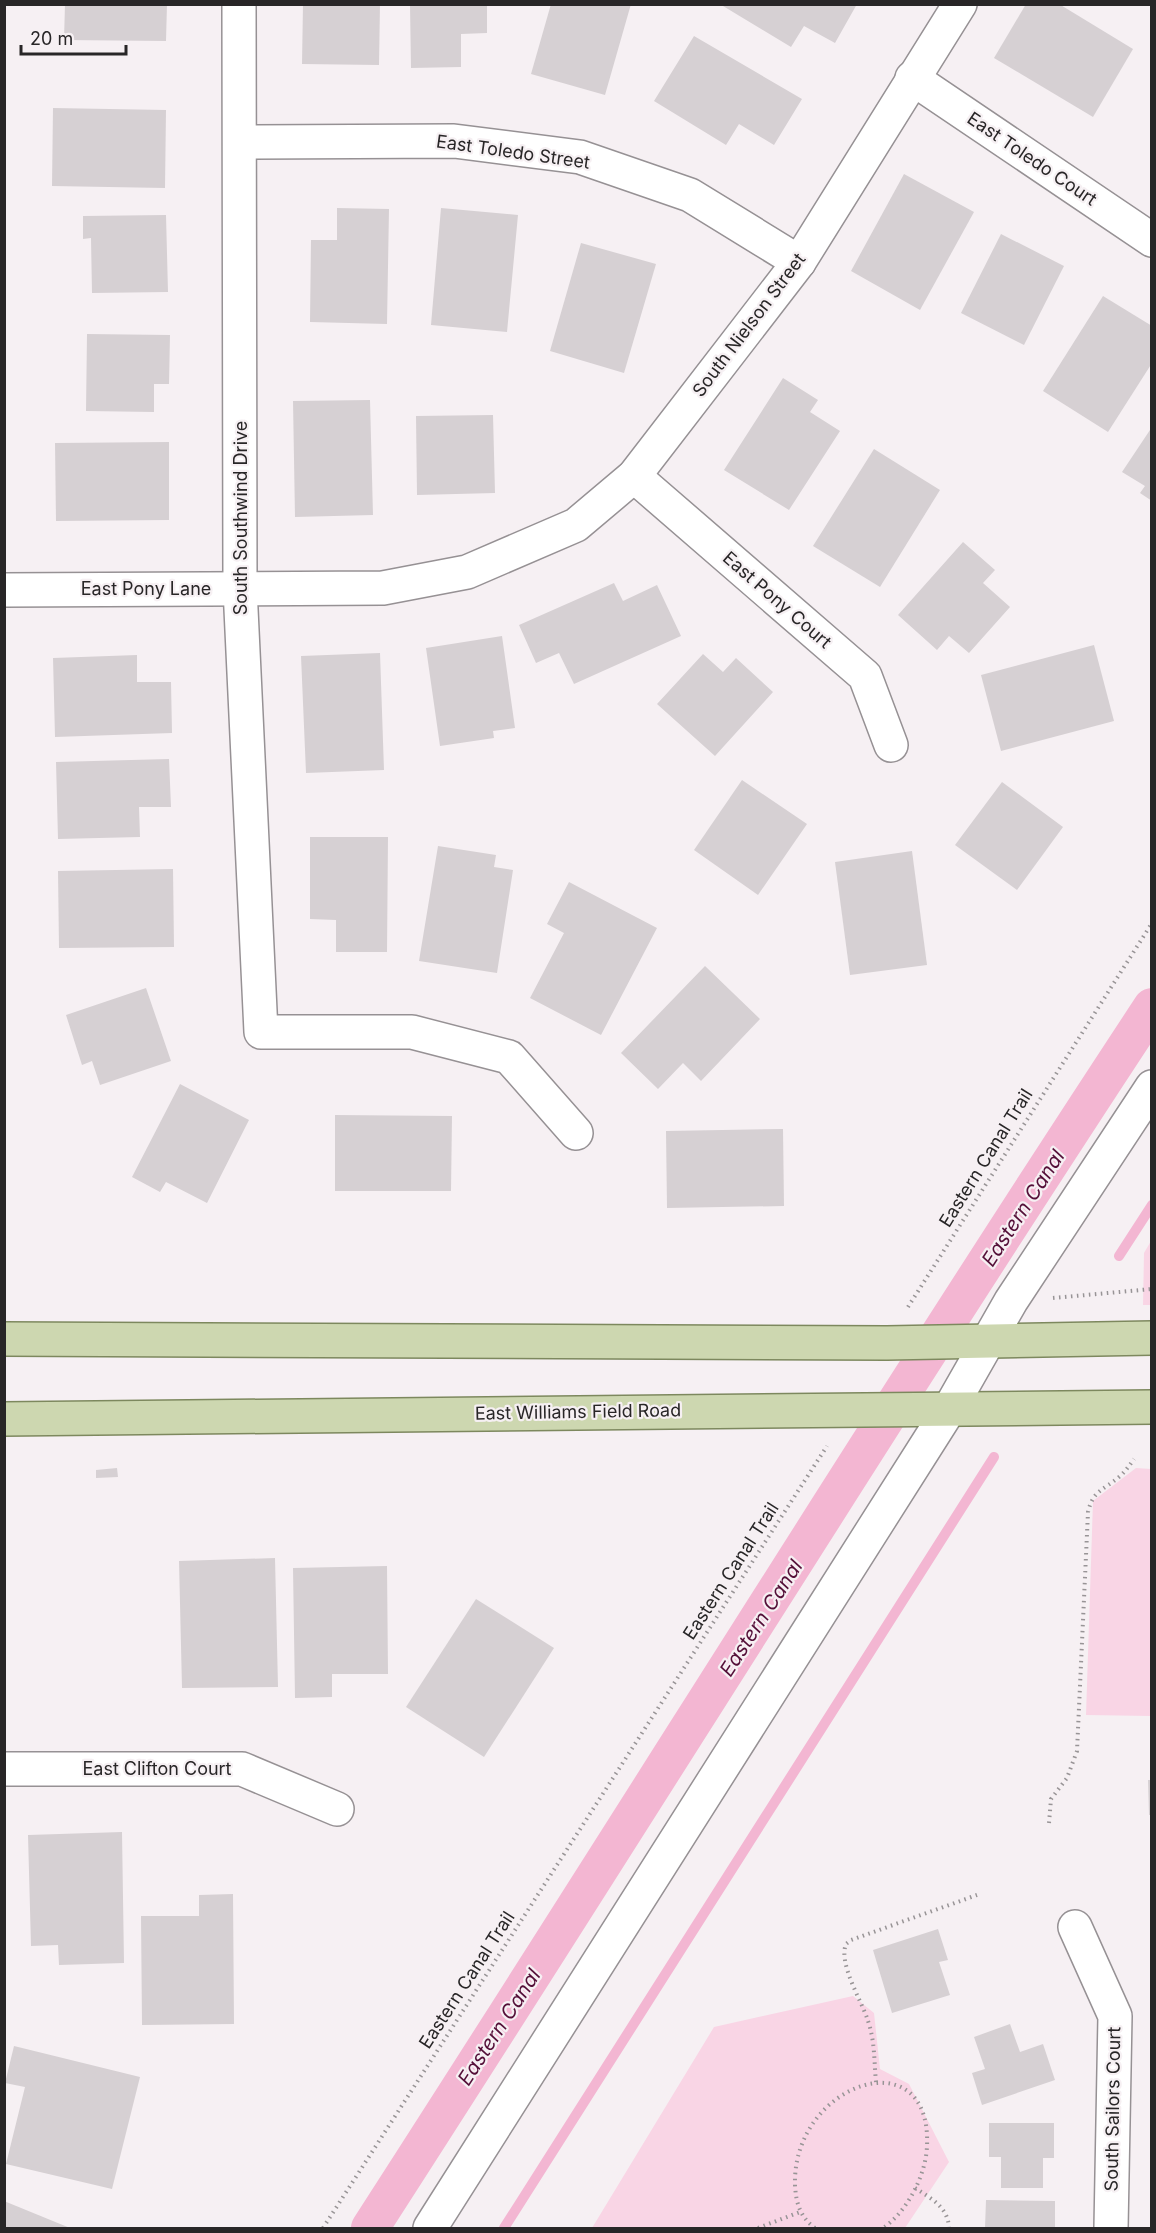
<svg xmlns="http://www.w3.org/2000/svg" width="1156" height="2233" font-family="Inter,sans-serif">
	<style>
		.green { fill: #f9d5e5 }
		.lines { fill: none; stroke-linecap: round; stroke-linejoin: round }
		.stream { stroke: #f3b6d2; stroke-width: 10 }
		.canal { stroke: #f3b6d2; stroke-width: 38 }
		.building { fill: #d6d0d3 }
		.minor-casing { stroke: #969194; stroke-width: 36 }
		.major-casing { stroke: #7d885e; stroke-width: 36 }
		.path { stroke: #989496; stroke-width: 4; stroke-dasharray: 1.5 4.5; stroke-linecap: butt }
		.minor { stroke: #fff; stroke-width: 33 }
		.major { stroke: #cdd7b0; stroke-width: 33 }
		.labels { text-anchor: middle; stroke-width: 4.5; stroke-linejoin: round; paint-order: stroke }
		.street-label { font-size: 18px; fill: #282627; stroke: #f6f0f3 }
		.water-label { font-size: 20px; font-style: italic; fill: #540f38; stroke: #f6f0f3 }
	</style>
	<rect width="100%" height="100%" fill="#f6f0f3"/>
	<g class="green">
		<path d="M1151,1241V1305H1143L1144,1253Z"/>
		<path d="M1136,1468L1151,1469V1716L1086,1715L1093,1501Z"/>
		<path d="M853,1996L874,2013L880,2069L909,2084L949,2162L905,2228H592L714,2027Z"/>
	</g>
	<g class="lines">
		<g class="stream">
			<path d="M1119,1256L1152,1205"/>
			<path d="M504,2228L994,1457"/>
		</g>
		<path class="canal" d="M370,2228C632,1822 886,1411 1152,1007"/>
	</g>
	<g class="building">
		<path d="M65,4H167L166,41L64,40Z"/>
		<path d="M303,4H380L379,65L302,64Z"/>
		<path d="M551,4H631L605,95L531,74Z"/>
		<path d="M724,4H857L835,43L804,26L791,47L723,6Z"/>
		<path d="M1026,4H1059L1133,49L1093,117L994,58Z"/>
		<path d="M410,5H487V33L461,34V67L411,68Z"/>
		<path d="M694,36L802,99L774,145L739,124L726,145L654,101Z"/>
		<path d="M53,108L166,110L165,188L52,186Z"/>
		<path d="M904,174L974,212L920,310L851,271Z"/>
		<path d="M337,208L389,209L387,324L310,322L311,240H337Z"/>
		<path d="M441,208L518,215L507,332L431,325Z"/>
		<path d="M166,215L168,292L92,293L91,238L83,239V216Z"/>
		<path d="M1001,234L1064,266L1024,345L961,313Z"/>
		<path d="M581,243L656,264L624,373L550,351Z"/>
		<path d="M1103,296L1152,326V363L1108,432L1043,391Z"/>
		<path d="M87,334L170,335L169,384H154V412L86,411Z"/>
		<path d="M783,378L818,400L810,412L840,431L789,510L724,470Z"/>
		<path d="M370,400L373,515L295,517L293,401Z"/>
		<path d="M493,415L495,493L417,495L416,416Z"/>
		<path d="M1152,427V501L1140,493L1145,486L1122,472Z"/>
		<path d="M169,442V520L56,521L55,443Z"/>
		<path d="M874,449L940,490L880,587L813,546Z"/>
		<path d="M963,542L995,570L983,583L1010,607L969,653L949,636L937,650L898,615Z"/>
		<path d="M614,583L623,601L657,585L681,636L574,684L559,653L536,663L519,625Z"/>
		<path d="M502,636L515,728L493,731L494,738L440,746L426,648Z"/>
		<path d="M1094,645L1114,721L1001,751L981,675Z"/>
		<path d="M380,653L384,770L306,773L301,656Z"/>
		<path d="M703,654L723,672L736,658L773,692L715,756L657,704Z"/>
		<path d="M137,655V682H171L172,733L55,737L53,658Z"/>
		<path d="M169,759L171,807H139L140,837L58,839L56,762Z"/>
		<path d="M742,780L807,824L758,895L694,850Z"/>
		<path d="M1002,782L1063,827L1017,890L955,845Z"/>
		<path d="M310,837H388L387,952H336V920L310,919Z"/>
		<path d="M438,846L496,855L494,867L513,870L497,973L419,961Z"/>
		<path d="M912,851L927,965L850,975L835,862Z"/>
		<path d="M173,869L174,947L59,948L58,871Z"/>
		<path d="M569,882L657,928L601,1035L530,998L564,933L547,924Z"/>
		<path d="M705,966L760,1019L701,1081L683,1063L658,1089L621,1053Z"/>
		<path d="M146,988L171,1061L100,1085L92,1061L82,1065L66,1015Z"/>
		<path d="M180,1084L249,1120L207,1203L166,1182L160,1192L132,1177Z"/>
		<path d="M335,1115L452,1116L451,1191H335Z"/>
		<path d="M783,1129L784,1206L667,1208L666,1131Z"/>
		<path d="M117,1468L118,1477L96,1478V1470Z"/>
		<path d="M275,1558L278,1687L182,1688L179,1561Z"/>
		<path d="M387,1566L388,1674H332V1697L295,1698L293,1568Z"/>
		<path d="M476,1599L554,1648L484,1757L406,1707Z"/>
		<path d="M1148,1780H1152V1815H1149Z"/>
		<path d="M122,1832L124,1963L59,1965L58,1945L31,1946L28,1835Z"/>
		<path d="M233,1894L234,2024L142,2025L141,1916H199V1895Z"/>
		<path d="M938,1929L948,1960L939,1962L950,1995L892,2013L873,1950Z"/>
		<path d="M1010,2024L1020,2052L1043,2044L1055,2080L982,2105L972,2073L985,2069L974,2037Z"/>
		<path d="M14,2046L140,2077L112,2189L6,2164L25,2087L5,2083Z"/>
		<path d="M989,2123H1054V2158H1043V2188H1001V2157H989Z"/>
		<path d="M986,2200L1055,2201V2228H985Z"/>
		<path d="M4,2201L70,2228H4Z"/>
	</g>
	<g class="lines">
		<g class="minor-casing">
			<g id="minor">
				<path d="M239,4L240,588L261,1032H412L509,1057L576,1133"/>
				<path d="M912,78L1152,240"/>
				<path d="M240,142L454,141L580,157L690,195L799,262"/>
				<path d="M634,476L865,676L891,745"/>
				<path d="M4,590L383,588L467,572L576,525L634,476L799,262L960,4"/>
				<path d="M4,1769H242L337,1809"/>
				<path d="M1075,1927L1115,2016L1111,2228"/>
				<path d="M430,2228L950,1408L1011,1301L1152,1087"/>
			</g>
		</g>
		<g class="major-casing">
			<g id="major">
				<path d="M4,1339L887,1343L1152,1338"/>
				<path d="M4,1419L1152,1407"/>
			</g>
		</g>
		<g class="path">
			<path d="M1053,1298L1152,1289"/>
			<path d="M908,1307L1152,923"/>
			<path d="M1049,1823L1051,1799L1067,1778L1077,1751L1088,1512C1093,1490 1104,1490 1119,1477C1125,1472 1129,1466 1134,1459"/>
			<path d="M876,2082C874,2061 875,2041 868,2021C862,2001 838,1964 846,1944L851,1940L977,1895"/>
			<path d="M915,2188C932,2199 948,2207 949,2228"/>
			<path d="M323,2228L827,1446"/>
			<path d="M758,2228L800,2212"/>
			<path d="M815,2228C800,2217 796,2203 795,2185C792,2083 932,2036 927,2146C926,2175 907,2212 883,2228"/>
		</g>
		<use href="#minor" class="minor"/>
		<use href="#major" class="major"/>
	</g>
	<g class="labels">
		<g class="street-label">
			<text transform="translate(513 152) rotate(8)" y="6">East Toledo Street</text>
			<text transform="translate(1032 159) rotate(34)" y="6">East Toledo Court</text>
			<text transform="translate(749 325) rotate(-53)" y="6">South Nielson Street</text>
			<text transform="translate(241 518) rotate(-90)" y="6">South Southwind Drive</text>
			<text x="146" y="595">East Pony Lane</text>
			<text transform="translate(777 600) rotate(41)" y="6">East Pony Court</text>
			<text transform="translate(986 1158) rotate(-58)" y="6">Eastern Canal Trail</text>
			<text transform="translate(578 1412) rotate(-1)" y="6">East Williams Field Road</text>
			<text transform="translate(731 1571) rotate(-57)" y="6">Eastern Canal Trail</text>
			<text x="157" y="1775">East Clifton Court</text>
			<text transform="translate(467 1980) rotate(-57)" y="6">Eastern Canal Trail</text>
			<text transform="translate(1113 2109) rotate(-89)" y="6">South Sailors Court</text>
		</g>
		<g class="water-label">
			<text transform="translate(1023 1208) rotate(-57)" y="7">Eastern Canal</text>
			<text transform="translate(761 1618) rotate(-57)" y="7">Eastern Canal</text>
			<text transform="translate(499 2027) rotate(-57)" y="7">Eastern Canal</text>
		</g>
	</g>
	<rect width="1156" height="2233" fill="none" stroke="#282627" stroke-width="12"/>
	<path d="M21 45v9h105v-9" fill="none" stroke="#282627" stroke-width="3"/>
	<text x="30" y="45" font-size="18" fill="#282627" stroke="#f6f0f3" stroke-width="4.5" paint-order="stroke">20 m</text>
</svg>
